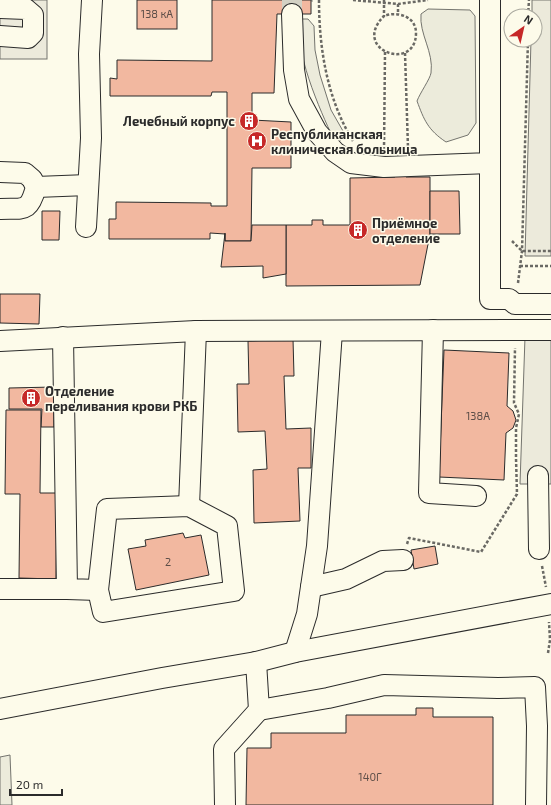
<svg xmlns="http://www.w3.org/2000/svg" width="551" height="805" font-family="'Exo 2',sans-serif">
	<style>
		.green { fill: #ecebdb; stroke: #74746e }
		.parking { fill: #eceadb; stroke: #74746e }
		.building { fill: #f2b8a0; stroke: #2b2b2b }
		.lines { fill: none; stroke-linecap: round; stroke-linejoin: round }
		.minor-tunnel { stroke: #d3d1c4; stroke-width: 20; stroke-dasharray: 20 10; stroke-linecap: butt }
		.minor-casing { stroke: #2b2b2b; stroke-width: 22 }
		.path { stroke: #6a6964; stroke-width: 2.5; stroke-dasharray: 3 2; stroke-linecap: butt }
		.minor { stroke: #fdfbea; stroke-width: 20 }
		.labels { text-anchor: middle; stroke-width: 3; stroke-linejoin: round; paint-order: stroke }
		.number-label { font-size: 11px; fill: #5d4e48 }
		.poi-label { font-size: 13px; font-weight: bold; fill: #2b2b2b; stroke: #fdfbea; text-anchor: start }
	</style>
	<rect width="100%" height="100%" fill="#fdfbea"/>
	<g class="green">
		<path d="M428,9L470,10L475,16L476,123L468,135L446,142C428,130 424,120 417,101C420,93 430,79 431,73C434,52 419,34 421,14Z"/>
		<path d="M302,19H308L314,26L315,50L320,75L331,110L343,131V137L339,142L333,138C321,112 291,46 302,19Z"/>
		<path d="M10,755L12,805H0V757Z"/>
	</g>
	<g class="parking">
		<rect x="0" y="0" width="47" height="59"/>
		<path d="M532,0H551V256H525L531,40H535V16H532Z"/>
		<path d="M525,337L551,338V484H520Z"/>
	</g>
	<g class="building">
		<rect x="137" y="0" width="40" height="29"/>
		<path d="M212,0H311V14H277L274,93H252V120L291,122V168H252L251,241H225V234L210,233V239H109V219H116V202L211,203V206H227V92H212L211,96H110V78L117,79V60L212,61Z"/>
		<path d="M395,172H406V177H430V234L420,285L286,286V225H312V220H323V225H350V178L395,177Z"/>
		<path d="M430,191H459L460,234H430Z"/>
		<path d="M42,211H60L59,240H42Z"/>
		<path d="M252,225H286V274L263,278V266L221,267L225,233V241H251Z"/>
		<path d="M0,294H40L39,324L0,323Z"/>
		<path d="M293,339L294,376H284L286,429L311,428V468H298L300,521L254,523L253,470L267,469L265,431L238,432L237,384H249L248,341Z"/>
		<path d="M444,350L509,353L507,406L513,411L516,420L513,428L506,433L504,480L439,477Z"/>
		<path d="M54,387V427H41L42,409H9V388Z"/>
		<path d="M6,410H41L40,493H57L56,579L19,578L20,494H5Z"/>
		<path d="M183,533L185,538L201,535L209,575L136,590L128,549L146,546L145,540Z"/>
		<path d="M435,546L438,564L414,569L411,550Z"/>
		<path d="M416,708H433V717H493V805H246L247,748H271V733H346V715H416Z"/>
	</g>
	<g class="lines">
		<path class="minor-tunnel" d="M292,0V14"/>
		<g class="minor-casing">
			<g id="minor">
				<path d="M0,8L26,9L33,15V33L28,38L0,36"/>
				<path d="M292,14L294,70L299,99L317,132L335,152L351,163L384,167L490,163V0"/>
				<path d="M490,163V299H509L515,304H551"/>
				<path d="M0,172L25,173L32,179L36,187C29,213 24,208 0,209"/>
				<path d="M36,187L88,185"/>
				<path d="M86,227L91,138L89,54L92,0"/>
				<path d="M433,330L429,493L476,496"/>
				<path d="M63,337L67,589L98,590"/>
				<path d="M0,341L196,331L551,330"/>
				<path d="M538,476L539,549"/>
				<path d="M189,506L227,526L234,591L103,612L98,590L107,509Z"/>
				<path d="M189,506L196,331"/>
				<path d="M311,587L346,579L383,561L403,560"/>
				<path d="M0,589H67"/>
				<path d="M295,652L307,614L317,546L332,331"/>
				<path d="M0,709L162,678L256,662L295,652L551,604"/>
				<path d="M259,710L328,698L384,685L498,688L535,687L537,726L536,805"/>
				<path d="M225,805L224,749L259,710L256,662"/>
			</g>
		</g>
		<g class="path">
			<path d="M319,0C319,48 327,99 353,141"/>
			<path d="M353,0L398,4L428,0"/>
			<path d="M384,0V16C350,50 416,73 416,33C416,16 397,11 384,16"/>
			<path d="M311,1L312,0"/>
			<path d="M398,4V13"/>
			<path d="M528,16L529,0"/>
			<path d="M405,53L408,148"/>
			<path d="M384,150L385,52"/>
			<path d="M512,241L522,251H551"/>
			<path d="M520,266H551"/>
			<path d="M518,283L522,251L528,40"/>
			<path d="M407,544L409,538L481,552L517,494L516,458V428L519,414L514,403L515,348"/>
			<path d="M542,566L546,587"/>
			<path d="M548,653L550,640L549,622"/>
		</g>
		<use href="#minor" class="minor"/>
	</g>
	<defs>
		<g id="building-disc" transform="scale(1)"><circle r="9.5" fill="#c62828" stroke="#fdfbea"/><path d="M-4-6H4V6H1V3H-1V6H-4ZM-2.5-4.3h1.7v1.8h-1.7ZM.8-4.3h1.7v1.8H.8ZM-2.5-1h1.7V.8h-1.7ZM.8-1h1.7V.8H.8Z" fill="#fff"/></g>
		<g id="hospital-disc" transform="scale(1)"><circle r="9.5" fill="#c62828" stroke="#fdfbea"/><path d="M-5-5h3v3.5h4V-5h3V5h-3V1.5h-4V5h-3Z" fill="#fff"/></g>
	</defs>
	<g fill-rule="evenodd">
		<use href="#building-disc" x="249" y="121"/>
		<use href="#hospital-disc" x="257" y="141"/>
		<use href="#building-disc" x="358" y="230"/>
		<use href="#building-disc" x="31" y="398"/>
	</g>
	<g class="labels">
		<g class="number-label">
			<text x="157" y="18">138 кА</text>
			<text x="478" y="420">138А</text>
			<text x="168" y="566">2</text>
			<text x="370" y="781">140Г</text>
		</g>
		<g class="poi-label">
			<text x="235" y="126" text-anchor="end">Лечебный корпус</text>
			<text x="271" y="139">Республиканская<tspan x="271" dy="15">клиническая больница</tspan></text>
			<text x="372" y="228">Приёмное<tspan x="372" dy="15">отделение</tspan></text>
			<text x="45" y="396">Отделение<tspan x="45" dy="15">переливания крови РКБ</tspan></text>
		</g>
	</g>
	<g transform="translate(523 28) rotate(34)"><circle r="19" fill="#fdfbea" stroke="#a9a89e"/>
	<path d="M0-3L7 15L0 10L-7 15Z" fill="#c62828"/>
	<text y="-6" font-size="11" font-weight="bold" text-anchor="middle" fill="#2b2b2b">N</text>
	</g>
	<path d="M10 789v6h52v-6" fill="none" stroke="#2b2b2b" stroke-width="2"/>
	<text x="16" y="789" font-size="12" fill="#2b2b2b" stroke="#fdfbea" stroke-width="3" paint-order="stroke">20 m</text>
</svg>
